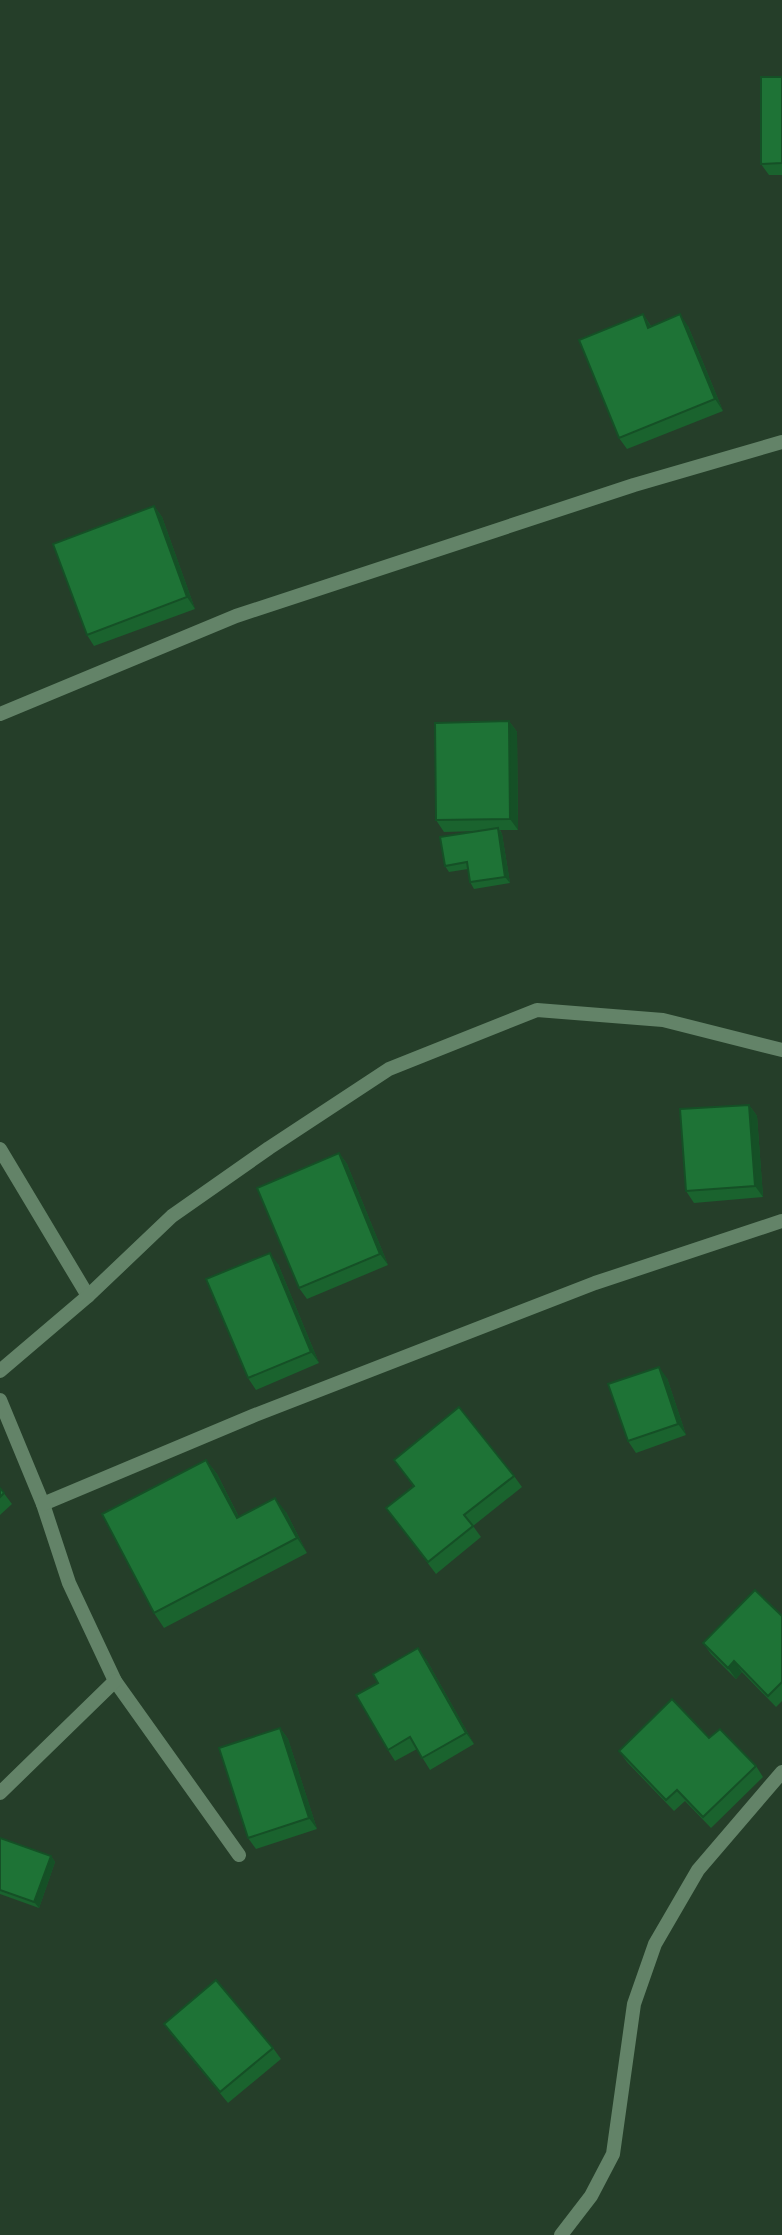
<svg xmlns="http://www.w3.org/2000/svg" width="782" height="2235" font-family="'Varela Round',sans-serif">
	<style>
		.lines { fill: none; stroke-linecap: round; stroke-linejoin: round }
		.street { stroke: #638368; stroke-width: 14 }
		.wall { fill: #1a632e }
		.shaded-wall { fill: #155026 }
		.building { fill: #1e7336; stroke: #155026; stroke-width: 2 }
	</style>
	<rect width="100%" height="100%" fill="#253e29"/>
	<g class="lines">
		<g class="street">
			<path d="M0,714L236,616L634,485L782,442"/>
			<path d="M0,1149L88,1296"/>
			<path d="M0,1371L88,1296L172,1216L269,1148L389,1069L537,1010L663,1020L782,1050"/>
			<path d="M0,1400L43,1504L69,1583L115,1681L239,1855"/>
			<path d="M43,1504L255,1415L595,1283L782,1221"/>
			<path d="M0,1793L115,1681"/>
			<path d="M561,2235L591,2196L613,2154L634,2004L655,1944L698,1870L782,1772"/>
		</g>
	</g>
	<g class="wall">
		<path d="M782,77V175H769L761,164Z"/>
		<path d="M643,314L651,326H688L723,411L627,449L619,438Z"/>
		<path d="M154,506L162,517L195,609L94,646L87,635Z"/>
		<path d="M509,721L517,732L518,830H500L502,834L510,883L474,889L470,882L468,869L449,872L445,866L478,831L444,832L436,820Z"/>
		<path d="M749,1105L757,1116L763,1197L694,1203L686,1191Z"/>
		<path d="M339,1153L347,1164L388,1265L307,1299L299,1288Z"/>
		<path d="M278,1264L319,1363L256,1390L248,1378Z"/>
		<path d="M667,1378L686,1435L636,1453L628,1441Z"/>
		<path d="M206,1460L217,1474L239,1517L286,1512L307,1553L164,1628L154,1613Z"/>
		<path d="M394,1460L514,1476L522,1487L473,1526L481,1537L436,1574L386,1508L413,1486Z"/>
		<path d="M0,1488L12,1504L0,1515Z"/>
		<path d="M782,1616V1701L776,1707L742,1672L736,1679L711,1654L703,1643Z"/>
		<path d="M426,1659L474,1744L430,1770L417,1749L395,1761L388,1750Z"/>
		<path d="M280,1728L288,1739L317,1829L256,1849L248,1838Z"/>
		<path d="M709,1738L756,1766L763,1777L711,1828L685,1801L674,1811L627,1762L619,1751Z"/>
		<path d="M0,1838L51,1856L55,1862L39,1908L0,1894Z"/>
		<path d="M164,2024L273,2048L281,2059L228,2103L172,2035Z"/>
	</g>
	<g class="shaded-wall">
		<path d="M643,314L650,325L656,339L648,328Z"/>
		<path d="M680,314L688,326L723,411L715,399Z"/>
		<path d="M154,506L162,517L195,609L187,597Z"/>
		<path d="M509,721L517,732L518,830L510,819Z"/>
		<path d="M498,828L502,834L510,883L505,877Z"/>
		<path d="M749,1105L757,1116L763,1197L755,1186Z"/>
		<path d="M339,1153L347,1164L388,1265L380,1254Z"/>
		<path d="M270,1253L278,1264L319,1363L311,1352Z"/>
		<path d="M659,1367L667,1378L686,1435L678,1424Z"/>
		<path d="M206,1460L217,1474L247,1533L237,1518Z"/>
		<path d="M275,1498L286,1512L307,1553L297,1538Z"/>
		<path d="M418,1648L426,1659L474,1744L466,1733Z"/>
		<path d="M734,1661L742,1672L736,1679L728,1668Z"/>
		<path d="M280,1728L288,1739L317,1829L309,1818Z"/>
		<path d="M51,1856L55,1862L39,1908L34,1902Z"/>
	</g>
	<g class="building">
		<path d="M761,77H782V163L761,164Z"/>
		<path d="M643,314L648,328L680,314L715,399L619,438L579,340Z"/>
		<path d="M154,506L187,597L87,635L53,544Z"/>
		<path d="M509,721L510,819L436,820L435,723Z"/>
		<path d="M498,828L505,877L470,882L467,862L445,866L440,837Z"/>
		<path d="M749,1105L755,1186L686,1191L680,1109Z"/>
		<path d="M339,1153L380,1254L299,1288L257,1188Z"/>
		<path d="M270,1253L311,1352L248,1378L206,1279Z"/>
		<path d="M659,1367L678,1424L628,1441L608,1384Z"/>
		<path d="M459,1407L514,1476L464,1515L473,1526L428,1562L386,1508L414,1486L394,1460Z"/>
		<path d="M206,1460L237,1518L275,1498L297,1538L154,1613L102,1514Z"/>
		<path d="M0,1488L4,1493L0,1497Z"/>
		<path d="M755,1590L782,1616V1682L768,1696L734,1661L728,1668L703,1643Z"/>
		<path d="M418,1648L466,1733L422,1758L410,1737L388,1750L356,1695L378,1683L373,1674Z"/>
		<path d="M672,1699L709,1738L720,1729L756,1766L703,1817L677,1790L666,1800L619,1751Z"/>
		<path d="M280,1728L309,1818L248,1838L219,1748Z"/>
		<path d="M0,1838L51,1856L34,1902L0,1890Z"/>
		<path d="M216,1980L273,2048L220,2092L164,2024Z"/>
	</g>
</svg>
